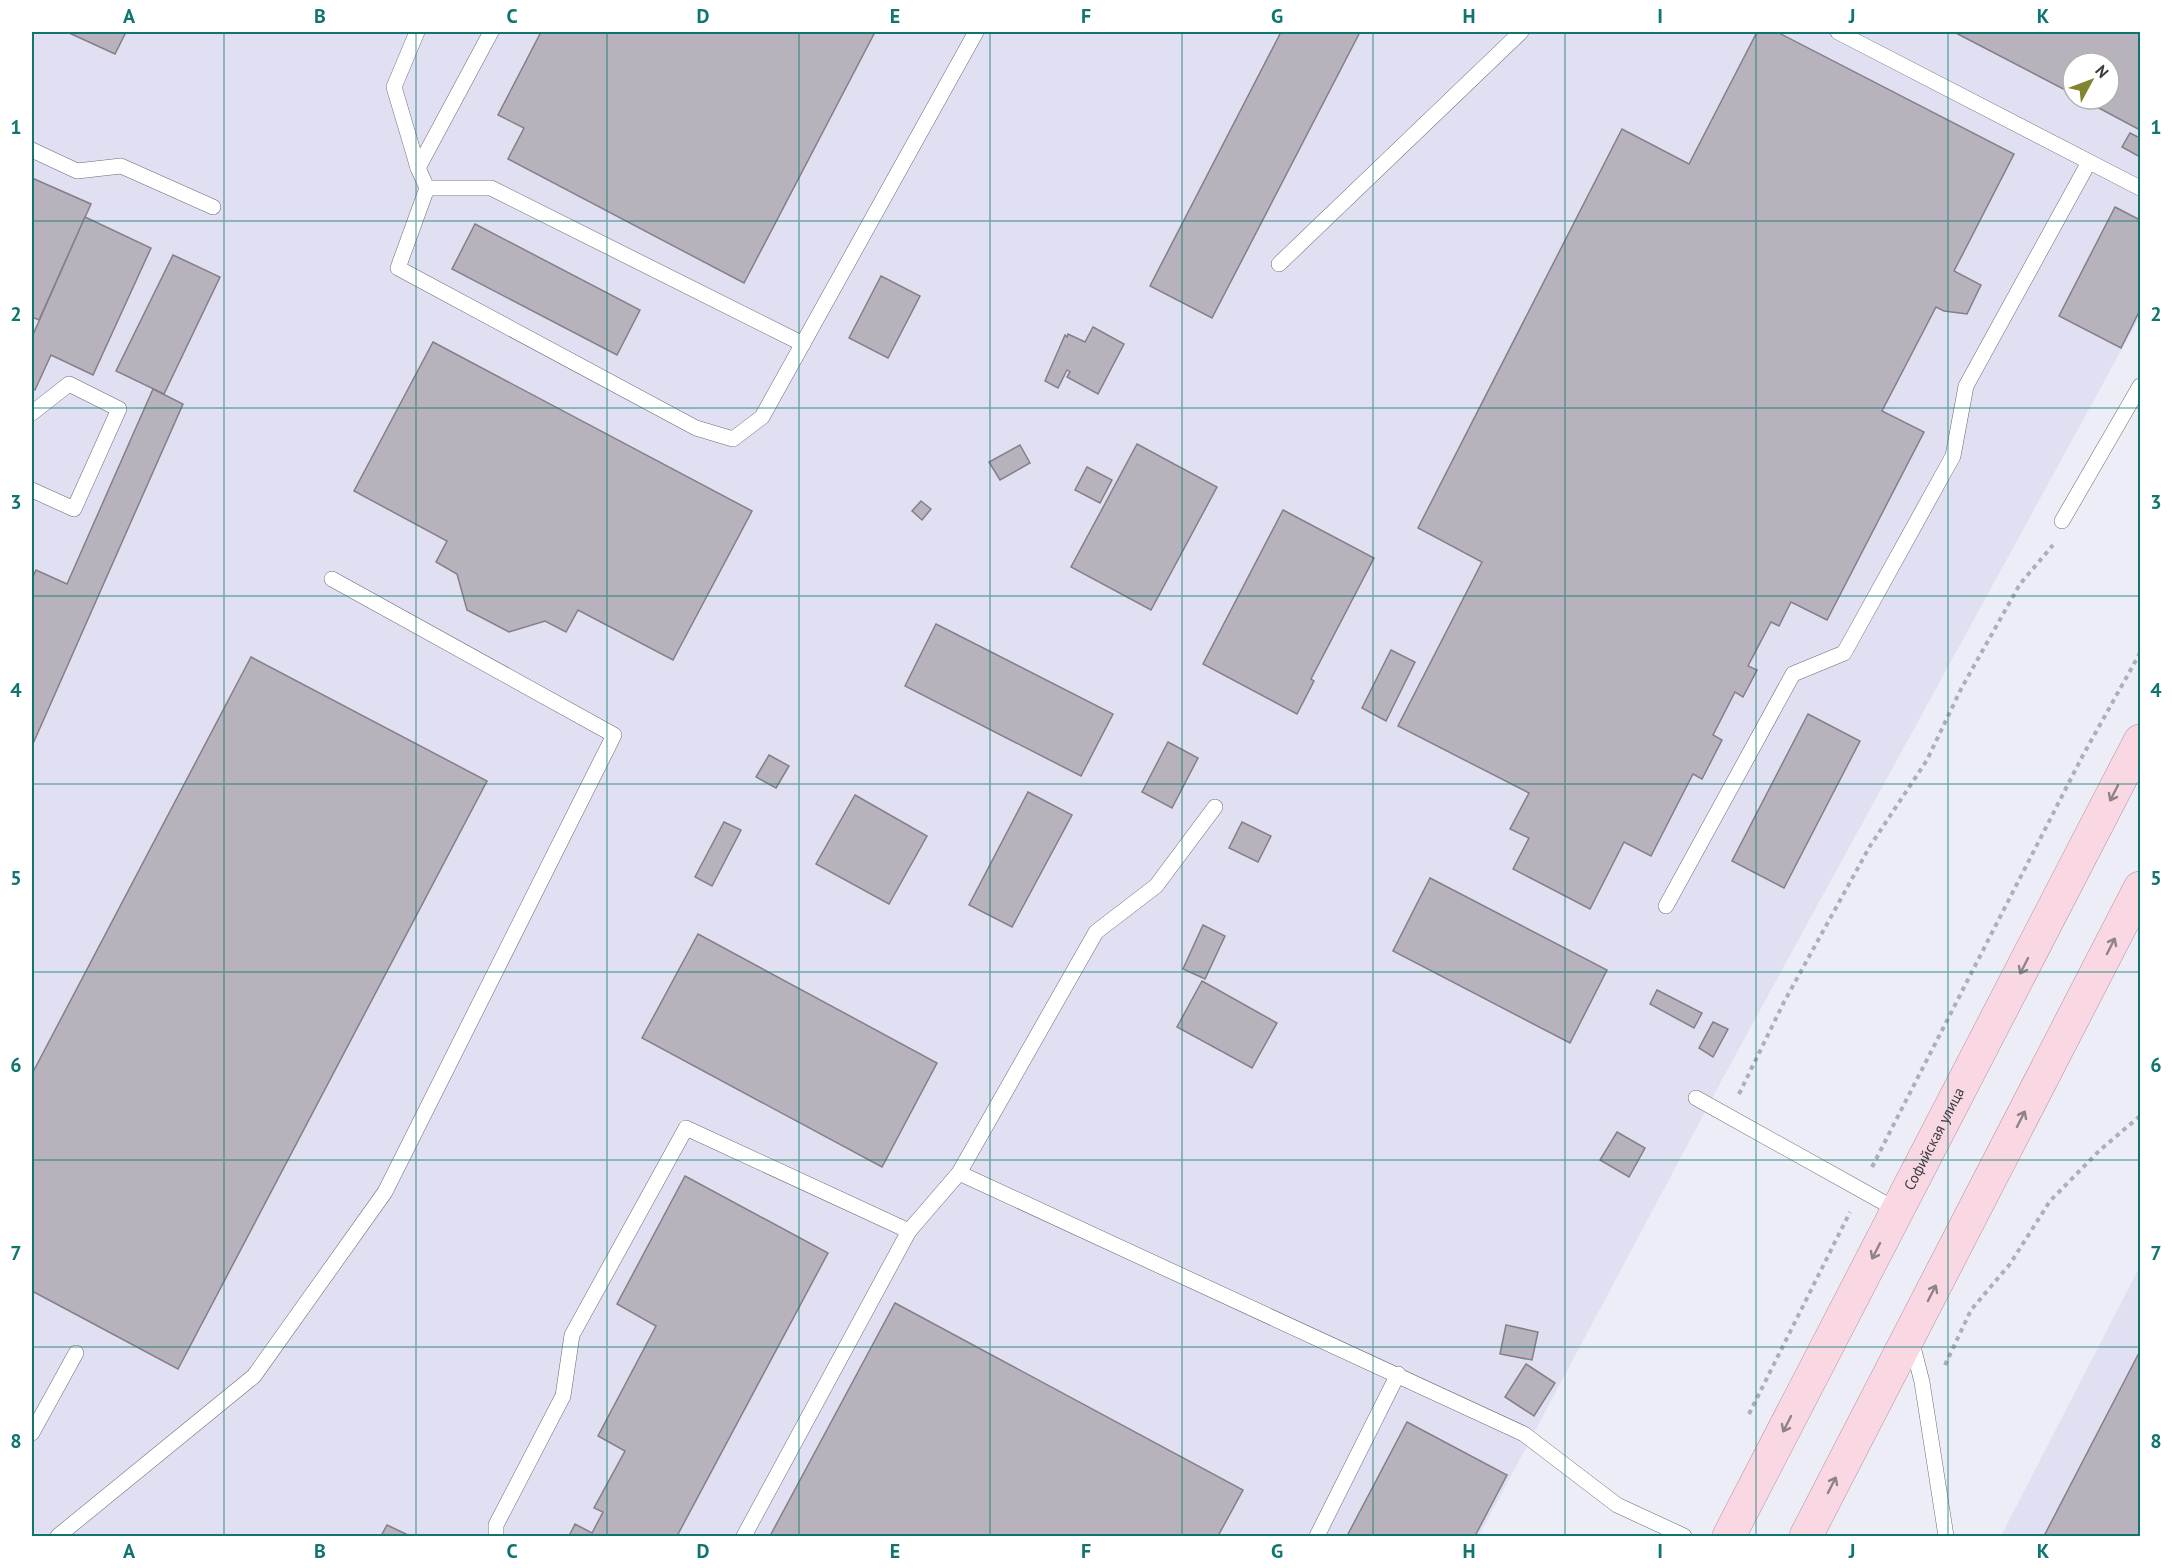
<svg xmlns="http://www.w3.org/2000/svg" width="2172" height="1568" font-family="'PT Sans',sans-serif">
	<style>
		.built { fill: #e0e0f2; fill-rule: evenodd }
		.building { fill: #b7b2bb; stroke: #847f88; stroke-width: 1.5 }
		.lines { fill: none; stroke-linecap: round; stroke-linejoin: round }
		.service-casing { stroke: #6b6b74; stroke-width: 16 }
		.primary-casing { stroke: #b5909d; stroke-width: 34 }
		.path { stroke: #aeaeb7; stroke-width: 4; stroke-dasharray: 4.5 4.5; stroke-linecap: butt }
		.service { stroke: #fff; stroke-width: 15 }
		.primary { stroke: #fad8e3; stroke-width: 33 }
		.oneway { stroke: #908289 }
		.grid { fill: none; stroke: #0f766e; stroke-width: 1.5; stroke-opacity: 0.55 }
		.labels { text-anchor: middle; stroke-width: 4.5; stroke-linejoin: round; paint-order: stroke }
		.street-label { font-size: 15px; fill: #3a3b3f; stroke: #fff }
		.neatline { fill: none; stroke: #0f766e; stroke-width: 2 }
		.grid-label { font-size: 20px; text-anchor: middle; font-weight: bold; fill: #0f766e }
	</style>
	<rect width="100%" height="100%" fill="#ededf8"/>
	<g class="built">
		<path d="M32,32H2140V316L1730,1065L1479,1536H32ZM2073,63H2109V99H2073Z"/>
		<path d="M2140,1266V1536H2001Z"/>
	</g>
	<g class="building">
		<path d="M67,32H126L115,54Z"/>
		<path d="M541,32H875L744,283L508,159L524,128L498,115Z"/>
		<path d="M1281,32H1360L1212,318L1150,286Z"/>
		<path d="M1757,32H1777L2014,154L1954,271L1981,285L1967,314L1944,311L1936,307L1882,411L1924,432L1827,620L1791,602L1779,626L1771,622L1748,666L1757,670L1743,697L1735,692L1713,735L1722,740L1702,779L1693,774L1651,856L1624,842L1590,909L1513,869L1529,838L1510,829L1529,793L1398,726L1482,562L1418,528L1622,129L1689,164Z"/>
		<path d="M1954,32H2140V130L2082,99H2109V63H2073V94Z"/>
		<path d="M2130,133L2140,138V157L2122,147Z"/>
		<path d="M32,178L91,204L39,320L32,317Z"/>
		<path d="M2115,207L2140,220V310L2121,348L2059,316Z"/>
		<path d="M85,217L151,248L93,375L51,355L35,390L32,388V337Z"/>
		<path d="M475,224L640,310L617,355L452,269Z"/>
		<path d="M173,255L220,277L164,394L116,371Z"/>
		<path d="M881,276L920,296L888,358L849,338Z"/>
		<path d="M1093,327L1124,344L1098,394L1067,377L1070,372L1067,370L1058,388L1045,381L1065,335L1067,337L1068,334L1085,342Z"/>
		<path d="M433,342L752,511L673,660L578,610L566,632L545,621L509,632L467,610L457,574L436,562L447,541L354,491Z"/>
		<path d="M153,389L183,404L32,746V579L36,570L67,584Z"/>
		<path d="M1137,444L1217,487L1151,610L1071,567Z"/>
		<path d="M1020,445L1030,463L1000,480L989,462Z"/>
		<path d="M1087,467L1112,480L1100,503L1075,490Z"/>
		<path d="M921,501L931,509L922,520L912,511Z"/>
		<path d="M1283,510L1374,558L1311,679L1314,681L1297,714L1203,664Z"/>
		<path d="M936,624L1113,714L1081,776L905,686Z"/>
		<path d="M1391,650L1415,662L1386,721L1362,708Z"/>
		<path d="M251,657L487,781L178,1369L32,1291V1074Z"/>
		<path d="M1808,714L1860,741L1784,888L1732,861Z"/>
		<path d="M1168,742L1198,758L1172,808L1142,792Z"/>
		<path d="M769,755L789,766L776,788L756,777Z"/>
		<path d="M1028,792L1072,815L1012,927L969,905Z"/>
		<path d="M855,795L927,836L889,904L816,864Z"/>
		<path d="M724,822L741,830L712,886L695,877Z"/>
		<path d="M1242,822L1271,836L1258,862L1229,848Z"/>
		<path d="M1430,878L1607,970L1570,1043L1393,951Z"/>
		<path d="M1203,925L1225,936L1205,979L1183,969Z"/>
		<path d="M698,934L937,1063L882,1167L642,1038Z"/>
		<path d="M1202,981L1277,1023L1252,1068L1177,1027Z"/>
		<path d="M1657,990L1702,1013L1694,1028L1650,1004Z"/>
		<path d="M1713,1022L1728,1029L1713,1057L1699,1048Z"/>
		<path d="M1617,1132L1645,1148L1629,1177L1600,1160Z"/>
		<path d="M685,1176L828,1253L677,1536H569L575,1524L592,1533L603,1512L594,1508L625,1451L598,1436L656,1326L617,1304Z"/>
		<path d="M895,1303L1243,1490L1218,1536H770Z"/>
		<path d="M1506,1325L1538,1332L1532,1360L1500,1354Z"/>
		<path d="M2140,1351V1536H2044Z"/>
		<path d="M1526,1364L1555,1383L1534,1416L1505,1397Z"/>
		<path d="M1407,1422L1507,1475L1475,1536H1347Z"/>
		<path d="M387,1525L410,1536H381Z"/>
	</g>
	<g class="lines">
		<g class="service-casing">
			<g id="service">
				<path d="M417,32L394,87L418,168L427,188L398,268L696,428L733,439L762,417L976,32"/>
				<path d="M1838,32L2140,188"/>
				<path d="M32,150L77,171L121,166L213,207"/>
				<path d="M418,168L491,32"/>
				<path d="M427,188H491L803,344"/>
				<path d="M1279,264L1521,32"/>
				<path d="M32,413L69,384L119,409L74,509L32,490"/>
				<path d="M2062,521L2140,386"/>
				<path d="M1666,906L1793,674L1844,653L1953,456L1966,386L2089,162"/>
				<path d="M1696,1098L1897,1210"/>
				<path d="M959,1173L1524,1434L1617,1505L1684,1536"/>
				<path d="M1911,1339L1922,1382L1946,1536"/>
				<path d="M32,1433L76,1353"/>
				<path d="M58,1536L254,1376L385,1192L614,735L332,579"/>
				<path d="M496,1536V1525L563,1396L572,1335L686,1128L909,1231"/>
				<path d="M744,1536L909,1231L959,1173L1096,932L1156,886L1215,807"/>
				<path d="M1317,1536L1398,1374"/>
			</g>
		</g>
		<g class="primary-casing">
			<g id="primary">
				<path id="s1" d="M1729,1536L2140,741"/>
				<path d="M1806,1536L2140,888"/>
			</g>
		</g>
		<g class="path">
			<path d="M1739,1094L1784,1002L1870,846L1927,760L1961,689L2020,584L2053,545"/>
			<path d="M1872,1167L2082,757L2140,653"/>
			<path d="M1945,1365L1971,1310L2010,1264L2050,1201L2100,1150L2140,1116"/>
			<path d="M1749,1414L1850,1212"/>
		</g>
		<use href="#service" class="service"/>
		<use href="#primary" class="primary"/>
	</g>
	<defs><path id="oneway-shaft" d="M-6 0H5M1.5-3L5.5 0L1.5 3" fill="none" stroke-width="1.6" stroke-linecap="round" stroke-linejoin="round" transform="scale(1.5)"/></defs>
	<g class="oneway">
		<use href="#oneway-shaft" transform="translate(2114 793) rotate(117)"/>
		<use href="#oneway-shaft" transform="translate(2111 946) rotate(-63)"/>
		<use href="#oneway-shaft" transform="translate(2024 966) rotate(117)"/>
		<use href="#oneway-shaft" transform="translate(2021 1119) rotate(-63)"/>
		<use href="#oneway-shaft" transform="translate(1876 1251) rotate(117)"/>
		<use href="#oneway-shaft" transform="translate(1932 1293) rotate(-63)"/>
		<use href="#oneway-shaft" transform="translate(1787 1424) rotate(117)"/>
		<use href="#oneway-shaft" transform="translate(1832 1485) rotate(-63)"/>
	</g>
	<path class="grid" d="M224,32V1536M416,32V1536M607,32V1536M799,32V1536M990,32V1536M1182,32V1536M1373,32V1536M1565,32V1536M1756,32V1536M1948,32V1536M32,221H2140M32,408H2140M32,596H2140M32,784H2140M32,972H2140M32,1160H2140M32,1347H2140"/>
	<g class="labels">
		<g class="street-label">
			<text dy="5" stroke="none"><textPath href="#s1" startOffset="447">Софийская улица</textPath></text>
		</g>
	</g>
	<rect width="2172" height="1568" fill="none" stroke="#ffffff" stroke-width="66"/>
	<g transform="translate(2091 81) rotate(49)"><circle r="28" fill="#ffffff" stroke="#b0b1b2" stroke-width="1.5"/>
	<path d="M0-4.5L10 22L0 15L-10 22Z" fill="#828530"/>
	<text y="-9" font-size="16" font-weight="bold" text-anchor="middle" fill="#3a3b3f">N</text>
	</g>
	<rect x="33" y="33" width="2106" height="1502" class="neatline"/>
	<g class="grid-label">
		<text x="129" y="23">A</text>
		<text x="320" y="23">B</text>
		<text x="512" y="23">C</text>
		<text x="703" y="23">D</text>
		<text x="895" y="23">E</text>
		<text x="1086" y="23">F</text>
		<text x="1277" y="23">G</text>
		<text x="1469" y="23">H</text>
		<text x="1660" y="23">I</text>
		<text x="1852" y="23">J</text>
		<text x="2043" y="23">K</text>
		<text x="16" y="134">1</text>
		<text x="2156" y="134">1</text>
		<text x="16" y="321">2</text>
		<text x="2156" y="321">2</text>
		<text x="16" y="509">3</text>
		<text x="2156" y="509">3</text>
		<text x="16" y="697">4</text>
		<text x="2156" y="697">4</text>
		<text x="16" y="885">5</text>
		<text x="2156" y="885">5</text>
		<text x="16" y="1072">6</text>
		<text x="2156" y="1072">6</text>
		<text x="16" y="1260">7</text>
		<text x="2156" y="1260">7</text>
		<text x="16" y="1448">8</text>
		<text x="2156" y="1448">8</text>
		<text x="129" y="1558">A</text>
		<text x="320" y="1558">B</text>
		<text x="512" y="1558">C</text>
		<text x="703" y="1558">D</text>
		<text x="895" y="1558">E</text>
		<text x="1086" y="1558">F</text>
		<text x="1277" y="1558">G</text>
		<text x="1469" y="1558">H</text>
		<text x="1660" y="1558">I</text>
		<text x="1852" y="1558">J</text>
		<text x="2043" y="1558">K</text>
	</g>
</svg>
